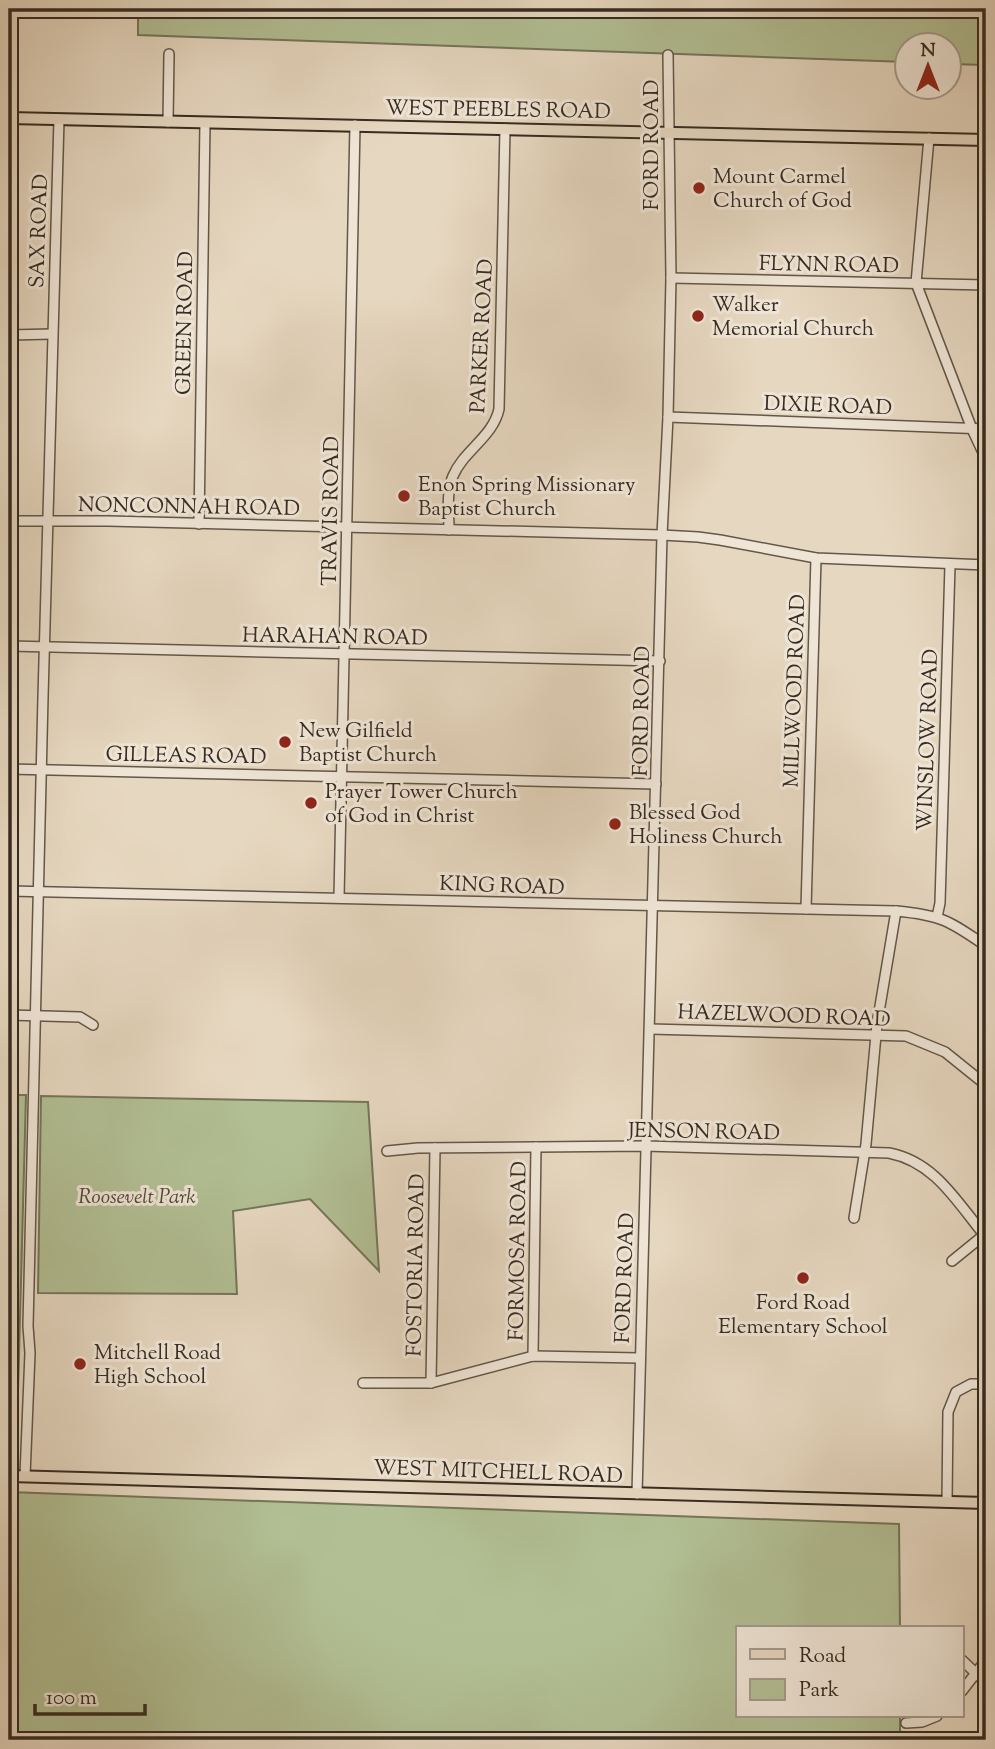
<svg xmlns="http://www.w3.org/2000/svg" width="995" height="1749" font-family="'Sorts Mill Goudy',serif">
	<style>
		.green { fill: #b2bf94; stroke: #74765a; stroke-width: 2 }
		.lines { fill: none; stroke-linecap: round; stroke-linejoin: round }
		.minor-casing { stroke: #625749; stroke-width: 12 }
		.major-casing { stroke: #362c21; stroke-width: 14 }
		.minor { stroke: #efe5d6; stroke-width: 9 }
		.major { stroke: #e6d7c0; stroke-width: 10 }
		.poi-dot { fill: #8f2418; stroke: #efe5d6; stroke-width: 2.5 }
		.labels { text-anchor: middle; stroke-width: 6; stroke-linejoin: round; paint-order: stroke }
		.street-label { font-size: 21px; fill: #362c21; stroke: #efe5d6 }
		.poi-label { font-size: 21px; fill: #362c21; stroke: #efe5d6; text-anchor: start }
		.park-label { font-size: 21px; font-style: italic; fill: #4f4938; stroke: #efe5d6 }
	</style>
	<rect width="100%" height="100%" fill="#e6d7c0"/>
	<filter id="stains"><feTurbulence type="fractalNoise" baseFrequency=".00286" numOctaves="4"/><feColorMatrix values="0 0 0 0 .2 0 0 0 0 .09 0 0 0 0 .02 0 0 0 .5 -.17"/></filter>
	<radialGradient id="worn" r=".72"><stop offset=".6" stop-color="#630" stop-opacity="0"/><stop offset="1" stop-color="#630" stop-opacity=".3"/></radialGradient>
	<g class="green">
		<path d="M141,9H986V65L950,64V46H908L907,62L138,35V10Z"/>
		<path d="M9,1095H26L16,1466H9Z"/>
		<path d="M41,1096L368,1102L379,1271L310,1199L233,1211L237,1294L38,1293Z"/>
		<path d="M9,1492L899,1524L900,1628H738V1716H900V1740H9Z"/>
	</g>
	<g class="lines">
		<g class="minor-casing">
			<g id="minor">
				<path d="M168,122L169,54"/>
				<path d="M929,138L916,283L972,429L986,459"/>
				<path d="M671,278L986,285"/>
				<path d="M9,335L52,334"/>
				<path d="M668,417L986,429"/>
				<path d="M9,521H108L662,535L698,537L720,540L816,558L986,565"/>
				<path d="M199,524L205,123"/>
				<path d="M449,530C449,513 446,492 453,476C464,450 493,437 499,409L505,129"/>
				<path d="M9,646L660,661"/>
				<path d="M9,769L656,784"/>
				<path d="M9,891L896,911C941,915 950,921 986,946"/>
				<path d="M339,898L355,125"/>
				<path d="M806,909L816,558"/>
				<path d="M937,917L940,903L950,565"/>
				<path d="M9,1015L80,1017L93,1025"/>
				<path d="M650,1029L906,1036L945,1052L986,1085"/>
				<path d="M387,1151L418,1148L645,1146L889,1153C936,1162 958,1204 986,1237"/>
				<path d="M854,1218L866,1144L877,1024L896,911"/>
				<path d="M952,1261L984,1235"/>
				<path d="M533,1356L536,1147"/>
				<path d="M363,1383H431L533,1356L639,1358"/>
				<path d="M431,1383L435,1148"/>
				<path d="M25,1476L30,1353L28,1326C38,924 46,521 59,119"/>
				<path d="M637,1494L662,535L668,417L671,278L668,55"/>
				<path d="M947,1502L948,1412L956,1392L971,1384H986"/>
				<path d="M962,1660L986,1683"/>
				<path d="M962,1691L986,1660"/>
				<path d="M906,1723L922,1722L937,1716"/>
			</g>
		</g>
		<g class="major-casing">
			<g id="major">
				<path d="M9,118L986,140"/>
				<path d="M9,1476L986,1503"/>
			</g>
		</g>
		<use href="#minor" class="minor"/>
		<use href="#major" class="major"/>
	</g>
	<g class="poi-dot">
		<circle cx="699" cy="188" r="7"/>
		<circle cx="698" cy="316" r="7"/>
		<circle cx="404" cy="496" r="7"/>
		<circle cx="285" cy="742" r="7"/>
		<circle cx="311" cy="803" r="7"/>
		<circle cx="615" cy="824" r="7"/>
		<circle cx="803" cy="1278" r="7"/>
		<circle cx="80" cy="1364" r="7"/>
	</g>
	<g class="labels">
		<g class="street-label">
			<text transform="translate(498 109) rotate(1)" y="7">WEST PEEBLES ROAD</text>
			<text transform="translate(651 145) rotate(-90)" y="7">FORD ROAD</text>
			<text transform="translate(38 231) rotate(-88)" y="7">SAX ROAD</text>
			<text transform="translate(829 264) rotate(1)" y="7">FLYNN ROAD</text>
			<text transform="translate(184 323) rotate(-89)" y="7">GREEN ROAD</text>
			<text transform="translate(481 336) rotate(-87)" y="7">PARKER ROAD</text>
			<text transform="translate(828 405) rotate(2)" y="7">DIXIE ROAD</text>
			<text transform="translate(189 506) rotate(1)" y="7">NONCONNAH ROAD</text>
			<text transform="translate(330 511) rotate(-89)" y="7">TRAVIS ROAD</text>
			<text transform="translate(335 636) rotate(1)" y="7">HARAHAN ROAD</text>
			<text transform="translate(794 691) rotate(-88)" y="7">MILLWOOD ROAD</text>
			<text transform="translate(641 711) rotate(-89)" y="7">FORD ROAD</text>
			<text transform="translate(927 740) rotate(-88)" y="7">WINSLOW ROAD</text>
			<text transform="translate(186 755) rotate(1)" y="7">GILLEAS ROAD</text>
			<text transform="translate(502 885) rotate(2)" y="7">KING ROAD</text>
			<text transform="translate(784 1015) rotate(2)" y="7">HAZELWOOD ROAD</text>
			<text transform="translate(704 1131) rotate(1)" y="7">JENSON ROAD</text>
			<text transform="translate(517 1251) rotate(-89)" y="7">FORMOSA ROAD</text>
			<text transform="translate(415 1265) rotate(-89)" y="7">FOSTORIA ROAD</text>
			<text transform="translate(624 1278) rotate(-88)" y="7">FORD ROAD</text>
			<text transform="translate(498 1471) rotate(2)" y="7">WEST MITCHELL ROAD</text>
		</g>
		<g class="poi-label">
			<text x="713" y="183">Mount Carmel<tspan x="713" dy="24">Church of God</tspan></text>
			<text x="712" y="311">Walker<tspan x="712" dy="24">Memorial Church</tspan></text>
			<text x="418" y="491">Enon Spring Missionary<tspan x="418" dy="24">Baptist Church</tspan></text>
			<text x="299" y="737">New Gilfield<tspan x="299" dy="24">Baptist Church</tspan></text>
			<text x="325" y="798">Prayer Tower Church<tspan x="325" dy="24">of God in Christ</tspan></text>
			<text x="629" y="819">Blessed God<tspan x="629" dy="24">Holiness Church</tspan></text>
			<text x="803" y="1309" text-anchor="middle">Ford Road<tspan x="803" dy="24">Elementary School</tspan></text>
			<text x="94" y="1359">Mitchell Road<tspan x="94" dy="24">High School</tspan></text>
		</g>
		<g class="park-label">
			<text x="137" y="1203">Roosevelt Park</text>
		</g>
	</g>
	<rect width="995" height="1749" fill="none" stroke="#e6d7c0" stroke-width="35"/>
	<rect x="10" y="10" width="974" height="1728" fill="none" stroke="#362c21" stroke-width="3.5"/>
	<rect x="18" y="18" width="960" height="1714" fill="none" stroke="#362c21" stroke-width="2"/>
	<rect x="736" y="1626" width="228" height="91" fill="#efe5d6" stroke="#a59b8e" stroke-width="2"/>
	<rect x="750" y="1649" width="35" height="10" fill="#e6d7c0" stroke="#a59b8e" stroke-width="2"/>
	<text x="799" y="1662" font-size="21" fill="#362c21">Road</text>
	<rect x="750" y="1679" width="35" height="21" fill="#b2bf94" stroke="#a59b8e" stroke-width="2"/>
	<text x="799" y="1696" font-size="21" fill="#362c21">Park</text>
	<g transform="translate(928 66)"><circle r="33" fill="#efe5d6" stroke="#a59b8e" stroke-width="2"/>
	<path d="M0-5L12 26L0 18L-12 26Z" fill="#8f2418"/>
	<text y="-10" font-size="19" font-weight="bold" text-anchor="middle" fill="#362c21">N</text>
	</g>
	<path d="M35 1704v10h110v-10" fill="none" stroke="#362c21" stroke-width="3.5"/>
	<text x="46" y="1704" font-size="21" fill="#362c21" stroke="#efe5d6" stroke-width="5" paint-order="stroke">100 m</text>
	<rect width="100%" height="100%" filter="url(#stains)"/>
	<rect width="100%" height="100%" fill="url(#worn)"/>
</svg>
